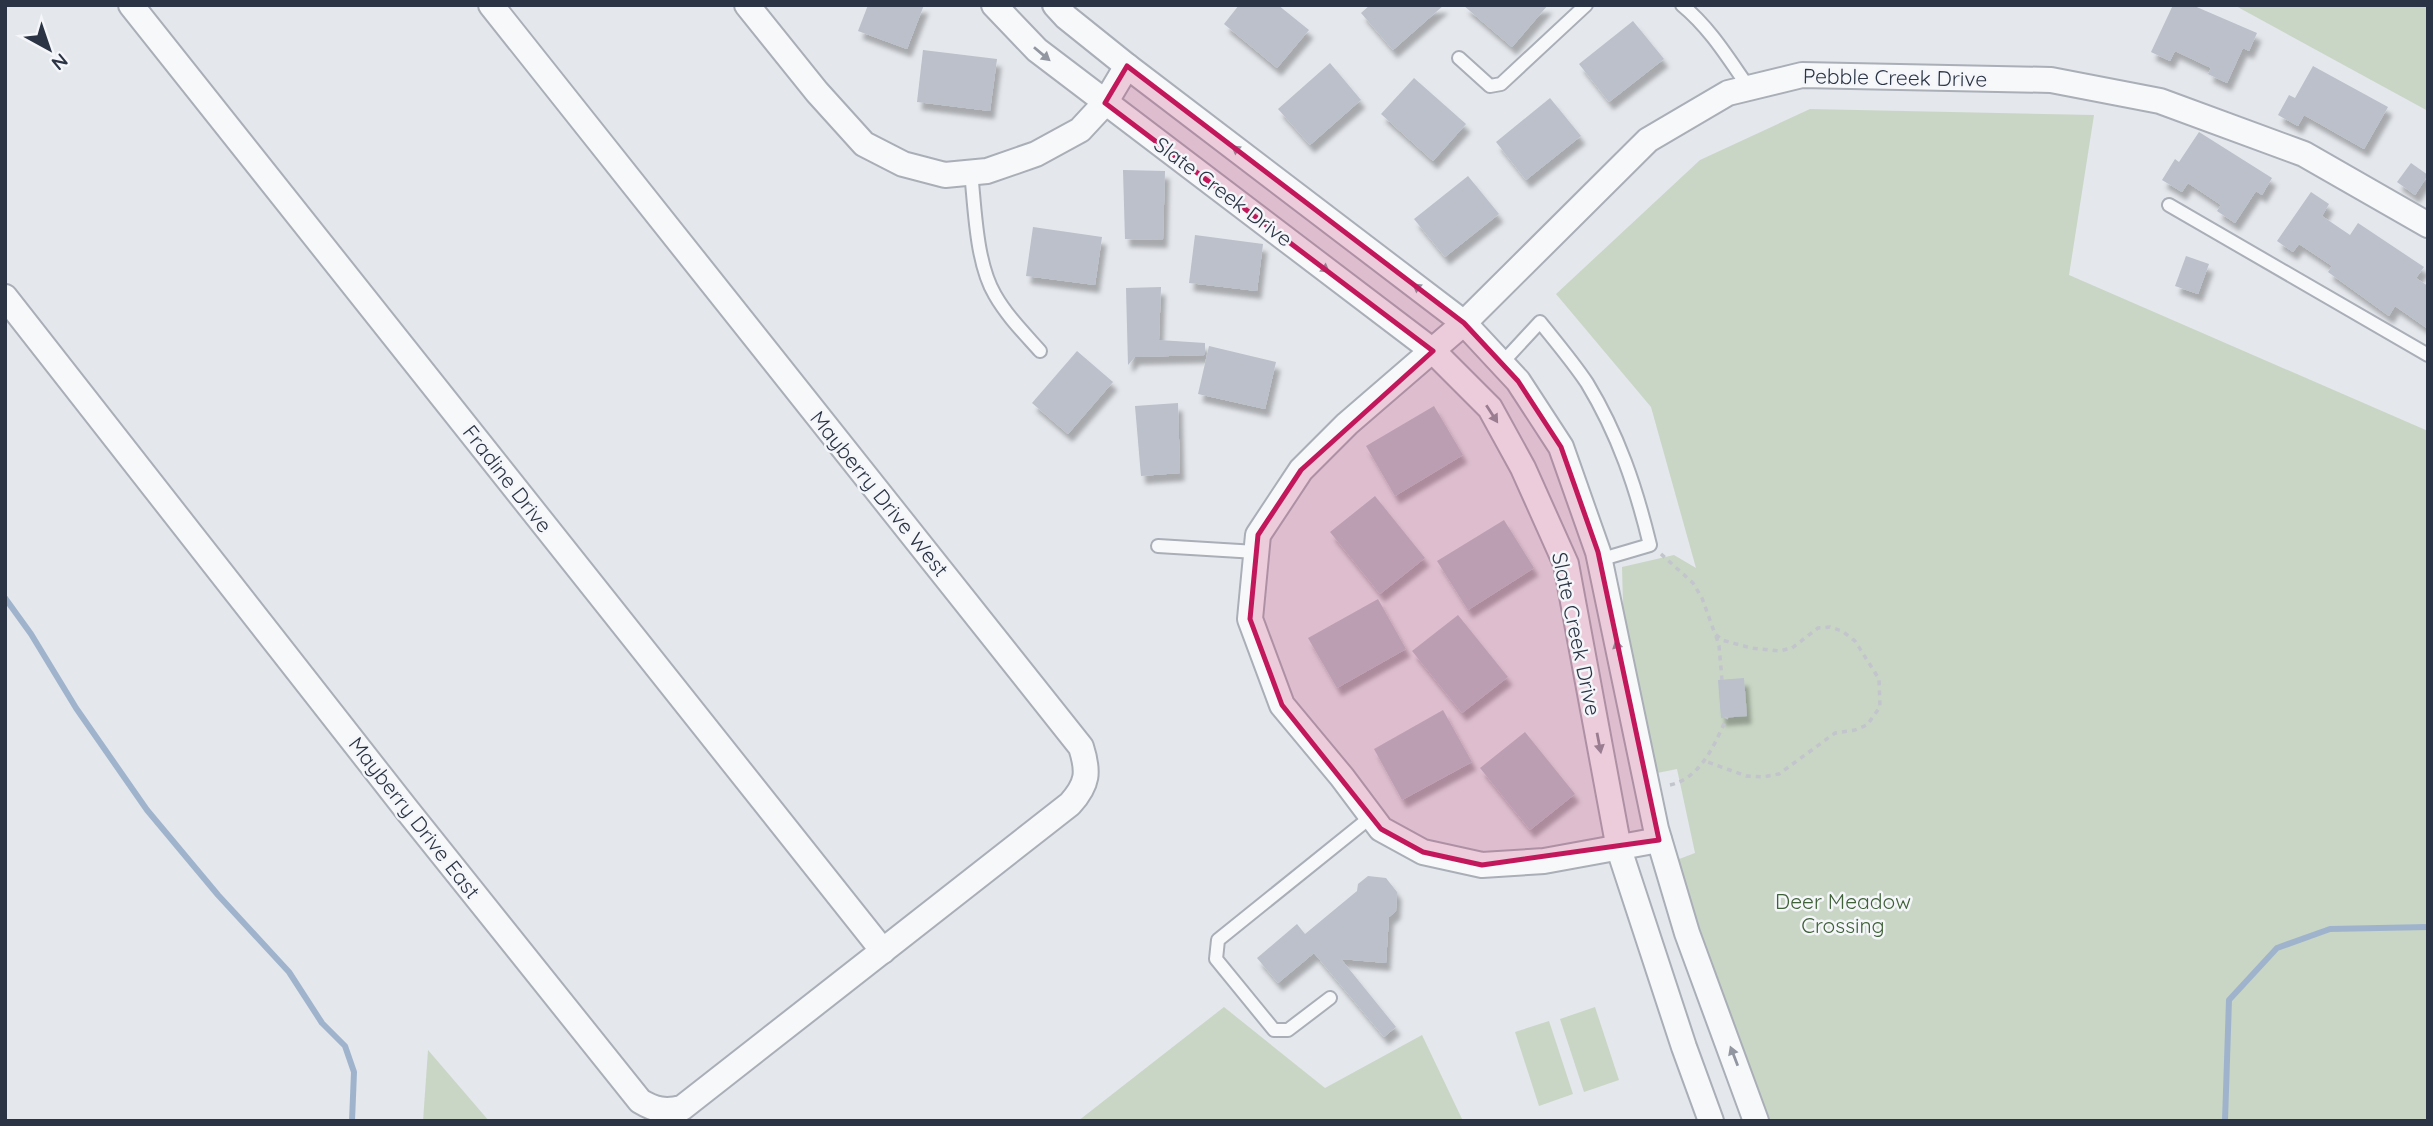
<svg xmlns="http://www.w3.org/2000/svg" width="2433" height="1126" font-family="Quicksand,sans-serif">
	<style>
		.green { fill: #c9d6c5 }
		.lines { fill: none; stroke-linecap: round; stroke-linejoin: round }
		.stream { stroke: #9fb4cc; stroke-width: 6 }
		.building { fill: #bbc0ca; filter: url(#shadow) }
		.service-casing { stroke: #a9aeb7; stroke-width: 16 }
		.minor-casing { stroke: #a9aeb7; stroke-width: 28 }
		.path { stroke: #c2c5cb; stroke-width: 3.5; stroke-dasharray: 5 5; stroke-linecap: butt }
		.service { stroke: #f7f8fa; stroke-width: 12 }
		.minor { stroke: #f7f8fa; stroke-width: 24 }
		.oneway { fill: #9196a0 }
		.marked { fill: #c2185b; fill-opacity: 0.2; stroke: #c2185b; stroke-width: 5; stroke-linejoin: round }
		.labels { text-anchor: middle; stroke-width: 5; stroke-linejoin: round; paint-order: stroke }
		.street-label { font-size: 21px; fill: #2b3445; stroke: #f4f6f9 }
		.park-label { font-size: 21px; fill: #3f6138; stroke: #f4f6f9 }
	</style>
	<defs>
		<filter id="shadow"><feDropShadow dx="4.5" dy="8" stdDeviation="2" flood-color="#0004"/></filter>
	</defs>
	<rect width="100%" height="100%" fill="#e4e7ec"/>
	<g class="green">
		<path d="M2234,5H2428V111Z"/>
		<path d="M1810,109L2094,115L2069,275L2428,431V1121H1765L1674,861L1695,853L1677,769L1652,774L1624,639L1622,567L1674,555L1696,568L1651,407L1556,294L1700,160Z"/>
		<path d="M1224,1007L1325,1088L1422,1035L1463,1121H1078Z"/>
		<path d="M1595,1007L1619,1080L1584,1092L1560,1019Z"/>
		<path d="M1549,1021L1573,1094L1539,1106L1515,1032Z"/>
		<path d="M428,1050L489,1121H423Z"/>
	</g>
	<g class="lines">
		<g class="stream">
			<path d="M5,598L31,634L76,708L147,810L218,895L289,972L322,1023L345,1046L354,1072L352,1121"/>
			<path d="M2225,1121L2229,1000L2277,948L2330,929L2428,927"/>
		</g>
	</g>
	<g class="building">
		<path d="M868,5H924L907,49L858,31Z"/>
		<path d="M1239,5H1278L1309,30L1277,68L1224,24Z"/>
		<path d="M1370,5H1444L1393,50L1361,13Z"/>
		<path d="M1463,5H1548L1512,47Z"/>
		<path d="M2173,5H2192L2257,33L2249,51L2243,48L2227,83L2208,74L2211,68L2175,51L2170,61L2151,52Z"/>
		<path d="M1633,21L1664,59L1609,102L1579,64Z"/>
		<path d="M923,50L997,59L990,111L917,102Z"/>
		<path d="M1330,63L1361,100L1310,145L1278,109Z"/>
		<path d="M2313,66L2388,107L2364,149L2304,115L2298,126L2278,115L2289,95L2295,98Z"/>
		<path d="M1414,78L1466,124L1433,161L1381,114Z"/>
		<path d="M1550,98L1581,136L1526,180L1496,142Z"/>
		<path d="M2199,132L2272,178L2262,195L2256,191L2235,223L2217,211L2221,205L2188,183L2182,192L2162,180L2175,159L2179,162Z"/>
		<path d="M2411,163L2428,175L2415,195L2397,182Z"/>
		<path d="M1123,170L1165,171L1163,240L1125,239Z"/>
		<path d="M1468,176L1499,214L1445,257L1414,219Z"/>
		<path d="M2311,192L2329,204L2322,216L2350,235L2358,223L2424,267L2416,278L2428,286V329L2395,306L2389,316L2328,272L2332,266L2299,244L2293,252L2277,241Z"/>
		<path d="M1033,227L1102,237L1095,285L1026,276Z"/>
		<path d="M1195,235L1263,244L1257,291L1189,283Z"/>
		<path d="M2186,256L2209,264L2198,294L2175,286Z"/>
		<path d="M1161,287L1159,340L1205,343V355L1135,357L1128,365L1126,288Z"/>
		<path d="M1209,346L1276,362L1265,409L1198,394Z"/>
		<path d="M1077,351L1113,382L1068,434L1032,403Z"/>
		<path d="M1178,403L1180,473L1141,476L1135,406Z"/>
		<path d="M1434,406L1463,455L1395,496L1366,446Z"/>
		<path d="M1375,496L1425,558L1380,594L1330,532Z"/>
		<path d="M1504,520L1534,568L1468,610L1437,561Z"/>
		<path d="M1378,599L1406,649L1337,688L1308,638Z"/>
		<path d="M1458,615L1508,677L1462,713L1412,651Z"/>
		<path d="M1744,678L1747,716L1721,718L1718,680Z"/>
		<path d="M1443,710L1472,762L1402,800L1374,749Z"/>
		<path d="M1525,732L1575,794L1530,830L1480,768Z"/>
		<path d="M1368,876L1386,878L1397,892L1396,911L1389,917L1386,963L1341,959L1396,1027L1384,1037L1314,953L1278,983L1257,958L1297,924L1305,934L1357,891L1358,884Z"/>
	</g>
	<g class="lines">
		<g class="service-casing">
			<g id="service">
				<path d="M1682,5C1710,28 1728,58 1749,88"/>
				<path d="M1459,58L1490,86L1501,84L1586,5"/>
				<path d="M971,172C975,209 976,263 995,295C1007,316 1024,333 1040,351"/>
				<path d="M2169,205L2428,355"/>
				<path d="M1502,363L1540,322C1556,342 1573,362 1587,383C1618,434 1636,487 1650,545L1599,560"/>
				<path d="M1158,546L1256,552"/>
				<path d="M1330,998L1288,1030H1274L1216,959L1218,940L1372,816"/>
			</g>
		</g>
		<g class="minor-casing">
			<g id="minor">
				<path d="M131,5L883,951"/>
				<path d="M747,5L817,92L864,144L903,164L945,175L987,171L1036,154L1080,130L1105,103L1127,66"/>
				<path d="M994,5L1037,50L1433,351L1490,408L1523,468L1566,564L1619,849L1684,1047L1711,1121"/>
				<path d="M1055,5L1066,17L1127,66L1464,323L1518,381L1561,447L1598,552L1656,829L1687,933L1756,1121"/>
				<path d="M5,297L407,810L640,1101C655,1110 665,1112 682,1108L1070,804C1088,784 1089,772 1081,747L491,5"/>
				<path d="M1659,840L1544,861L1482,865L1423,852L1381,829L1342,777L1282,705L1250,619L1258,535L1301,470L1347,424L1464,323L1648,140L1728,93L1802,75L2051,80L2160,101L2304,154L2428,225"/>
			</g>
		</g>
		<g class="path">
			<path d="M1661,554L1693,583L1702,598L1715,634L1722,640L1751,648L1779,651L1792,648L1818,628L1830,627L1842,631L1855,641L1879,679L1880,707L1867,725L1855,730L1835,733L1779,774L1763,777L1746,776L1705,761"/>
			<path d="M1716,636L1719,646L1722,680"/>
			<path d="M1670,785C1701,778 1715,744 1727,717"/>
		</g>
		<use href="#service" class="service"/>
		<use href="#minor" class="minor"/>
	</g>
	<defs><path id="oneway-solid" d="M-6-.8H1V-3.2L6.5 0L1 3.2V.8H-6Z" transform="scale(1.75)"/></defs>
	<g class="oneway">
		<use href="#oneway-solid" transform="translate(1042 54) rotate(40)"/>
		<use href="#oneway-solid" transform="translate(1240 152) rotate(-143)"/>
		<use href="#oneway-solid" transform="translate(1321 266) rotate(37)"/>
		<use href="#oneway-solid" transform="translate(1421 290) rotate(-143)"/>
		<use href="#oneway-solid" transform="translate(1492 414) rotate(57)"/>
		<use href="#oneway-solid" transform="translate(1618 650) rotate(-102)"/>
		<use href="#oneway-solid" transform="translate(1599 743) rotate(79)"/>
		<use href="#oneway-solid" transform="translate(1734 1056) rotate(-111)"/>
	</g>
	<path class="marked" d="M1127,66L1464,323L1518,381L1561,447L1598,552L1659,840L1482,865L1423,852L1381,829L1282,705L1250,619L1258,535L1301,470L1433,351L1105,103Z"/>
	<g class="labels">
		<g class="street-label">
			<text transform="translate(1895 78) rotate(1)" y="7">Pebble Creek Drive</text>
			<text transform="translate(1223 192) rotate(37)" y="7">Slate Creek Drive</text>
			<text transform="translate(507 479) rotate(52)" y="7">Fradine Drive</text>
			<text transform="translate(879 494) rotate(51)" y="7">Mayberry Drive West</text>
			<text transform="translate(1576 634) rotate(78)" y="7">Slate Creek Drive</text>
			<text transform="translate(414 818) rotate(52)" y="7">Mayberry Drive East</text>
		</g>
		<g class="park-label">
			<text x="1843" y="909">Deer Meadow<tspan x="1843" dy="24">Crossing</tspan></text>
		</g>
	</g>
	<rect width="2433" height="1126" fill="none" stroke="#2b3445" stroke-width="14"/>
	<g transform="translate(49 49) rotate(140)" stroke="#f4f6f9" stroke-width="5" paint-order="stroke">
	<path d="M0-5L12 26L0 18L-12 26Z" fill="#2b3445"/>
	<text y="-10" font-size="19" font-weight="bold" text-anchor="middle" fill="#2b3445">N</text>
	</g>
</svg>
